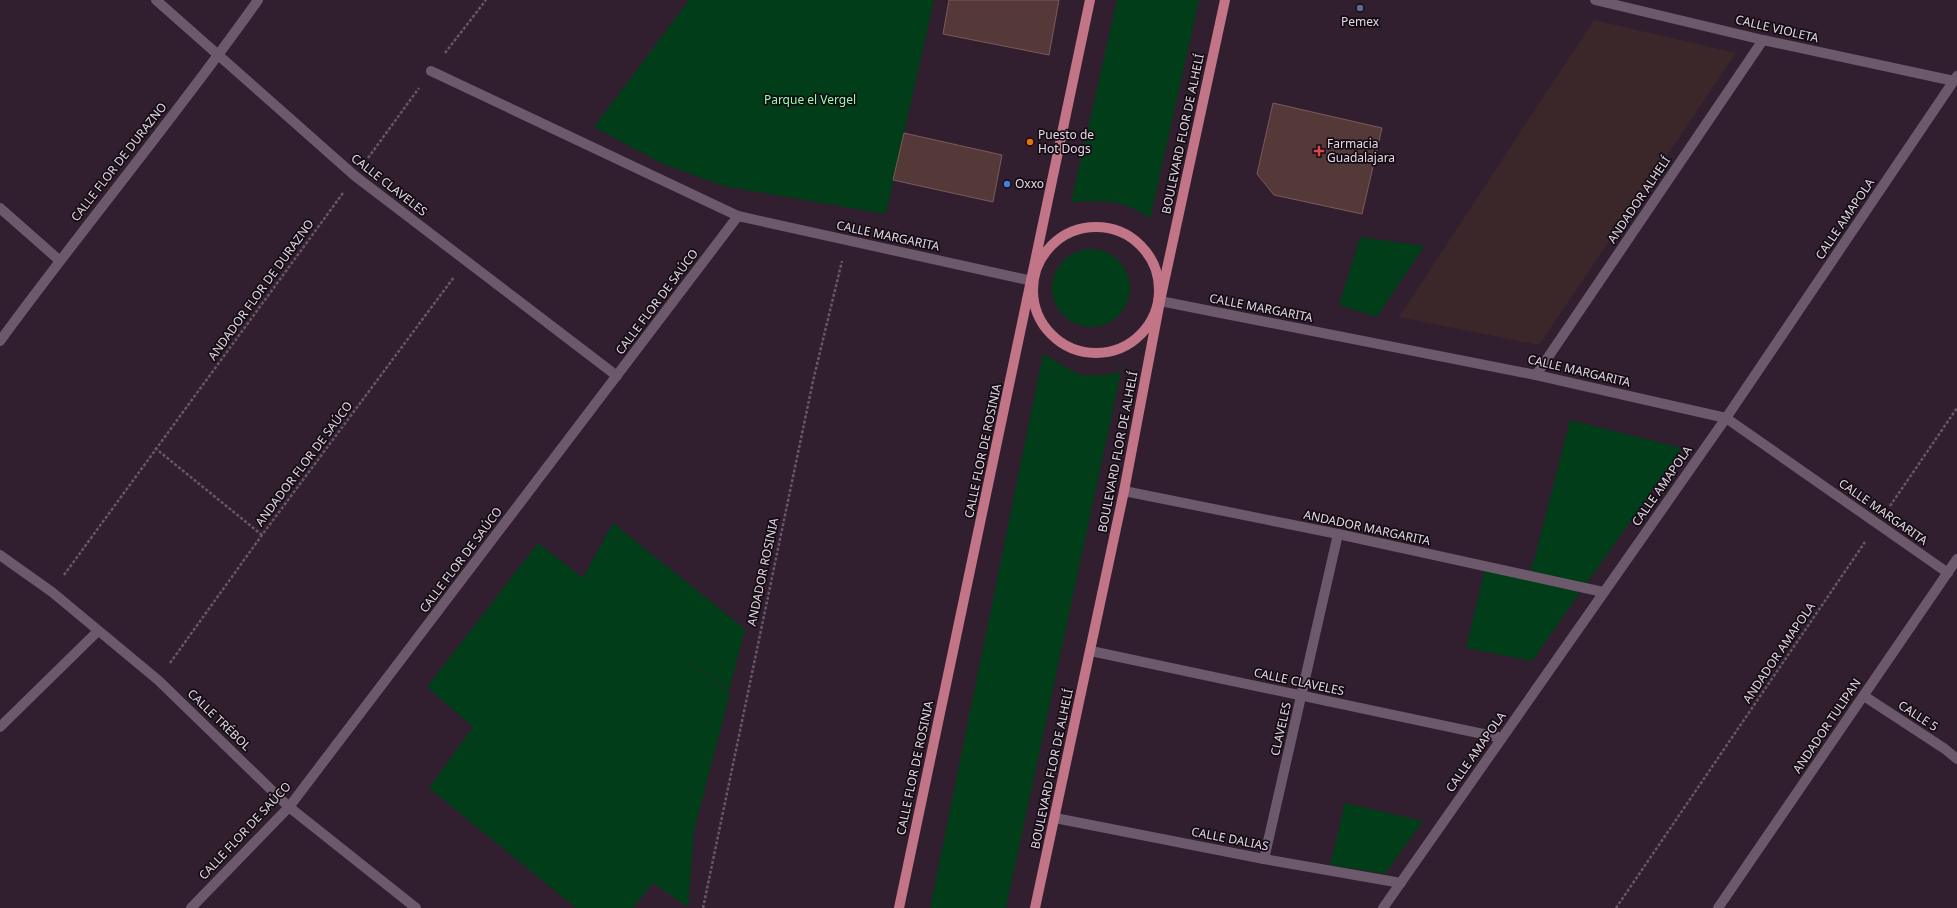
<svg xmlns="http://www.w3.org/2000/svg" width="1957" height="908" font-family="'Noto Sans',sans-serif">
	<style>
		.education { fill: #3b272a }
		.green { fill: #013d18 }
		.building { fill: #553938; stroke: #795b59 }
		.lines { fill: none; stroke-linecap: round; stroke-linejoin: round }
		.path { stroke: #675766; stroke-width: 2.5; stroke-dasharray: 3 2; stroke-linecap: butt }
		.minor { stroke: #6d596c; stroke-width: 10 }
		.major { stroke: #c27586; stroke-width: 10 }
		.service-dot { fill: #5c6f8a; stroke: #140c14; stroke-width: 1.5 }
		.food-dot { fill: #e8710a; stroke: #140c14; stroke-width: 1.5 }
		.health-dot { fill: #e0444e; stroke: #140c14; stroke-width: 1.5 }
		.shop-dot { fill: #3f7fe0; stroke: #140c14; stroke-width: 1.5 }
		.labels { text-anchor: middle; stroke-width: 3.5; stroke-linejoin: round; paint-order: stroke }
		.poi-label { font-size: 12px; fill: #e4d8e3; stroke: #140c14; text-anchor: start }
		.street-label { font-size: 12px; fill: #e4d8e3; stroke: #140c14 }
		.park-label { font-size: 12px; fill: #92ffac; stroke: #140c14 }
	</style>
	<rect width="100%" height="100%" fill="#311f30"/>
	<path class="education" d="M1594,20L1736,53L1539,345L1399,317Z"/>
	<g class="green">
		<path d="M689,0H934L886,214L723,186L661,163L594,127Z"/>
		<path d="M1117,0H1199L1150,219C1127,200 1099,199 1071,203Z"/>
		<path d="M1360,237L1424,246L1377,317L1339,305Z"/>
		<circle cx="1091" cy="288" r="39"/>
		<path d="M1043,354L1080,375H1105L1121,372L1006,908H930Z"/>
		<path d="M1570,420L1682,448L1532,661L1466,648L1485,569L1527,580L1535,557Z"/>
		<path d="M613,523L745,629L729,691L667,644L730,693L694,831L688,907L653,883L633,908H576L429,788L473,727L427,687L538,543L583,578Z"/>
		<path d="M1345,803L1423,821L1385,874L1330,865Z"/>
	</g>
	<g class="building">
		<path d="M949,0H1059L1049,55L943,34Z"/>
		<path d="M1273,103L1382,128L1362,214L1274,195L1257,174Z"/>
		<path d="M904,133L1002,155L993,202L893,180Z"/>
	</g>
	<g class="lines">
		<g class="path">
			<path d="M445,53L486,0"/>
			<path d="M368,158L419,88"/>
			<path d="M155,448L262,535"/>
			<path d="M1890,506L1957,408"/>
			<path d="M64,575L343,193"/>
			<path d="M170,663L262,535L454,277"/>
			<path d="M703,908L813,381L842,261"/>
			<path d="M1616,908L1865,542"/>
		</g>
		<g class="minor">
			<path d="M156,0L355,176L617,376"/>
			<path d="M1595,0L1763,40L1954,81"/>
			<path d="M431,71L738,216L1032,281"/>
			<path d="M0,208L59,260"/>
			<path d="M1160,301L1536,375L1726,418L1948,573"/>
			<path d="M0,341C84,226 176,116 258,0"/>
			<path d="M1536,375L1763,40"/>
			<path d="M1124,491L1338,534L1603,592"/>
			<path d="M0,555L52,592L158,680L289,807L416,908"/>
			<path d="M1091,651L1502,738"/>
			<path d="M1864,696L1945,749L1957,759"/>
			<path d="M0,727L98,631"/>
			<path d="M1055,818L1264,859L1401,883"/>
			<path d="M1264,859L1338,534"/>
			<path d="M191,908L289,807L738,216"/>
			<path d="M1383,908L1726,418L1957,76"/>
			<path d="M1718,908L1957,559"/>
		</g>
		<g class="major">
			<circle cx="1096" cy="290" r="63"/>
			<path d="M899,908L1090,0"/>
			<path d="M1035,908L1124,491L1160,301L1225,0"/>
		</g>
	</g>
	<circle class="service-dot" cx="1360" cy="8" r="4"/>
	<circle class="food-dot" cx="1030" cy="142" r="4"/>
	<path class="health-dot" d="M1317 145h4v4h4v4h-4v4h-4v-4h-4v-4h4z"/>
	<circle class="shop-dot" cx="1007" cy="184" r="4"/>
	<g class="labels">
		<g class="poi-label">
			<text x="1360" y="26" text-anchor="middle">Pemex</text>
			<text x="1038" y="139">Puesto de<tspan x="1038" dy="14">Hot Dogs</tspan></text>
			<text x="1327" y="148">Farmacia<tspan x="1327" dy="14">Guadalajara</tspan></text>
			<text x="1015" y="188">Oxxo</text>
		</g>
		<g class="street-label">
			<text transform="translate(1777 29) rotate(13)" y="4">CALLE VIOLETA</text>
			<text transform="translate(1183 134) rotate(-78)" y="4">BOULEVARD FLOR DE ALHELÍ</text>
			<text transform="translate(119 162) rotate(-52)" y="4">CALLE FLOR DE DURAZNO</text>
			<text transform="translate(389 185) rotate(38)" y="4">CALLE CLAVELES</text>
			<text transform="translate(1639 200) rotate(-56)" y="4">ANDADOR ALHELÍ</text>
			<text transform="translate(1845 219) rotate(-56)" y="4">CALLE AMAPOLA</text>
			<text transform="translate(888 236) rotate(12)" y="4">CALLE MARGARITA</text>
			<text transform="translate(261 290) rotate(-54)" y="4">ANDADOR FLOR DE DURAZNO</text>
			<text transform="translate(657 302) rotate(-53)" y="4">CALLE FLOR DE SAÚCO</text>
			<text transform="translate(1261 308) rotate(11)" y="4">CALLE MARGARITA</text>
			<text transform="translate(1579 371) rotate(13)" y="4">CALLE MARGARITA</text>
			<text transform="translate(983 451) rotate(-78)" y="4">CALLE FLOR DE ROSINIA</text>
			<text transform="translate(1118 452) rotate(-79)" y="4">BOULEVARD FLOR DE ALHELÍ</text>
			<text transform="translate(304 464) rotate(-53)" y="4">ANDADOR FLOR DE SAÚCO</text>
			<text transform="translate(1662 486) rotate(-55)" y="4">CALLE AMAPOLA</text>
			<text transform="translate(1883 512) rotate(35)" y="4">CALLE MARGARITA</text>
			<text transform="translate(1367 528) rotate(12)" y="4">ANDADOR MARGARITA</text>
			<text transform="translate(461 560) rotate(-53)" y="4">CALLE FLOR DE SAÚCO</text>
			<text transform="translate(763 572) rotate(-78)" y="4">ANDADOR ROSINIA</text>
			<text transform="translate(1779 653) rotate(-56)" y="4">ANDADOR AMAPOLA</text>
			<text transform="translate(1299 682) rotate(12)" y="4">CALLE CLAVELES</text>
			<text transform="translate(1918 716) rotate(33)" y="4">CALLE 5</text>
			<text transform="translate(219 720) rotate(44)" y="4">CALLE TRÉBOL</text>
			<text transform="translate(1827 726) rotate(-56)" y="4">ANDADOR TULIPAN</text>
			<text transform="translate(1281 729) rotate(-77)" y="4">CLAVELES</text>
			<text transform="translate(1476 752) rotate(-55)" y="4">CALLE AMAPOLA</text>
			<text transform="translate(915 768) rotate(-78)" y="4">CALLE FLOR DE ROSINIA</text>
			<text transform="translate(1052 769) rotate(-78)" y="4">BOULEVARD FLOR DE ALHELÍ</text>
			<text transform="translate(245 831) rotate(-47)" y="4">CALLE FLOR DE SAÚCO</text>
			<text transform="translate(1230 839) rotate(11)" y="4">CALLE DALIAS</text>
		</g>
		<g class="park-label">
			<text x="810" y="104">Parque el Vergel</text>
		</g>
	</g>
</svg>
